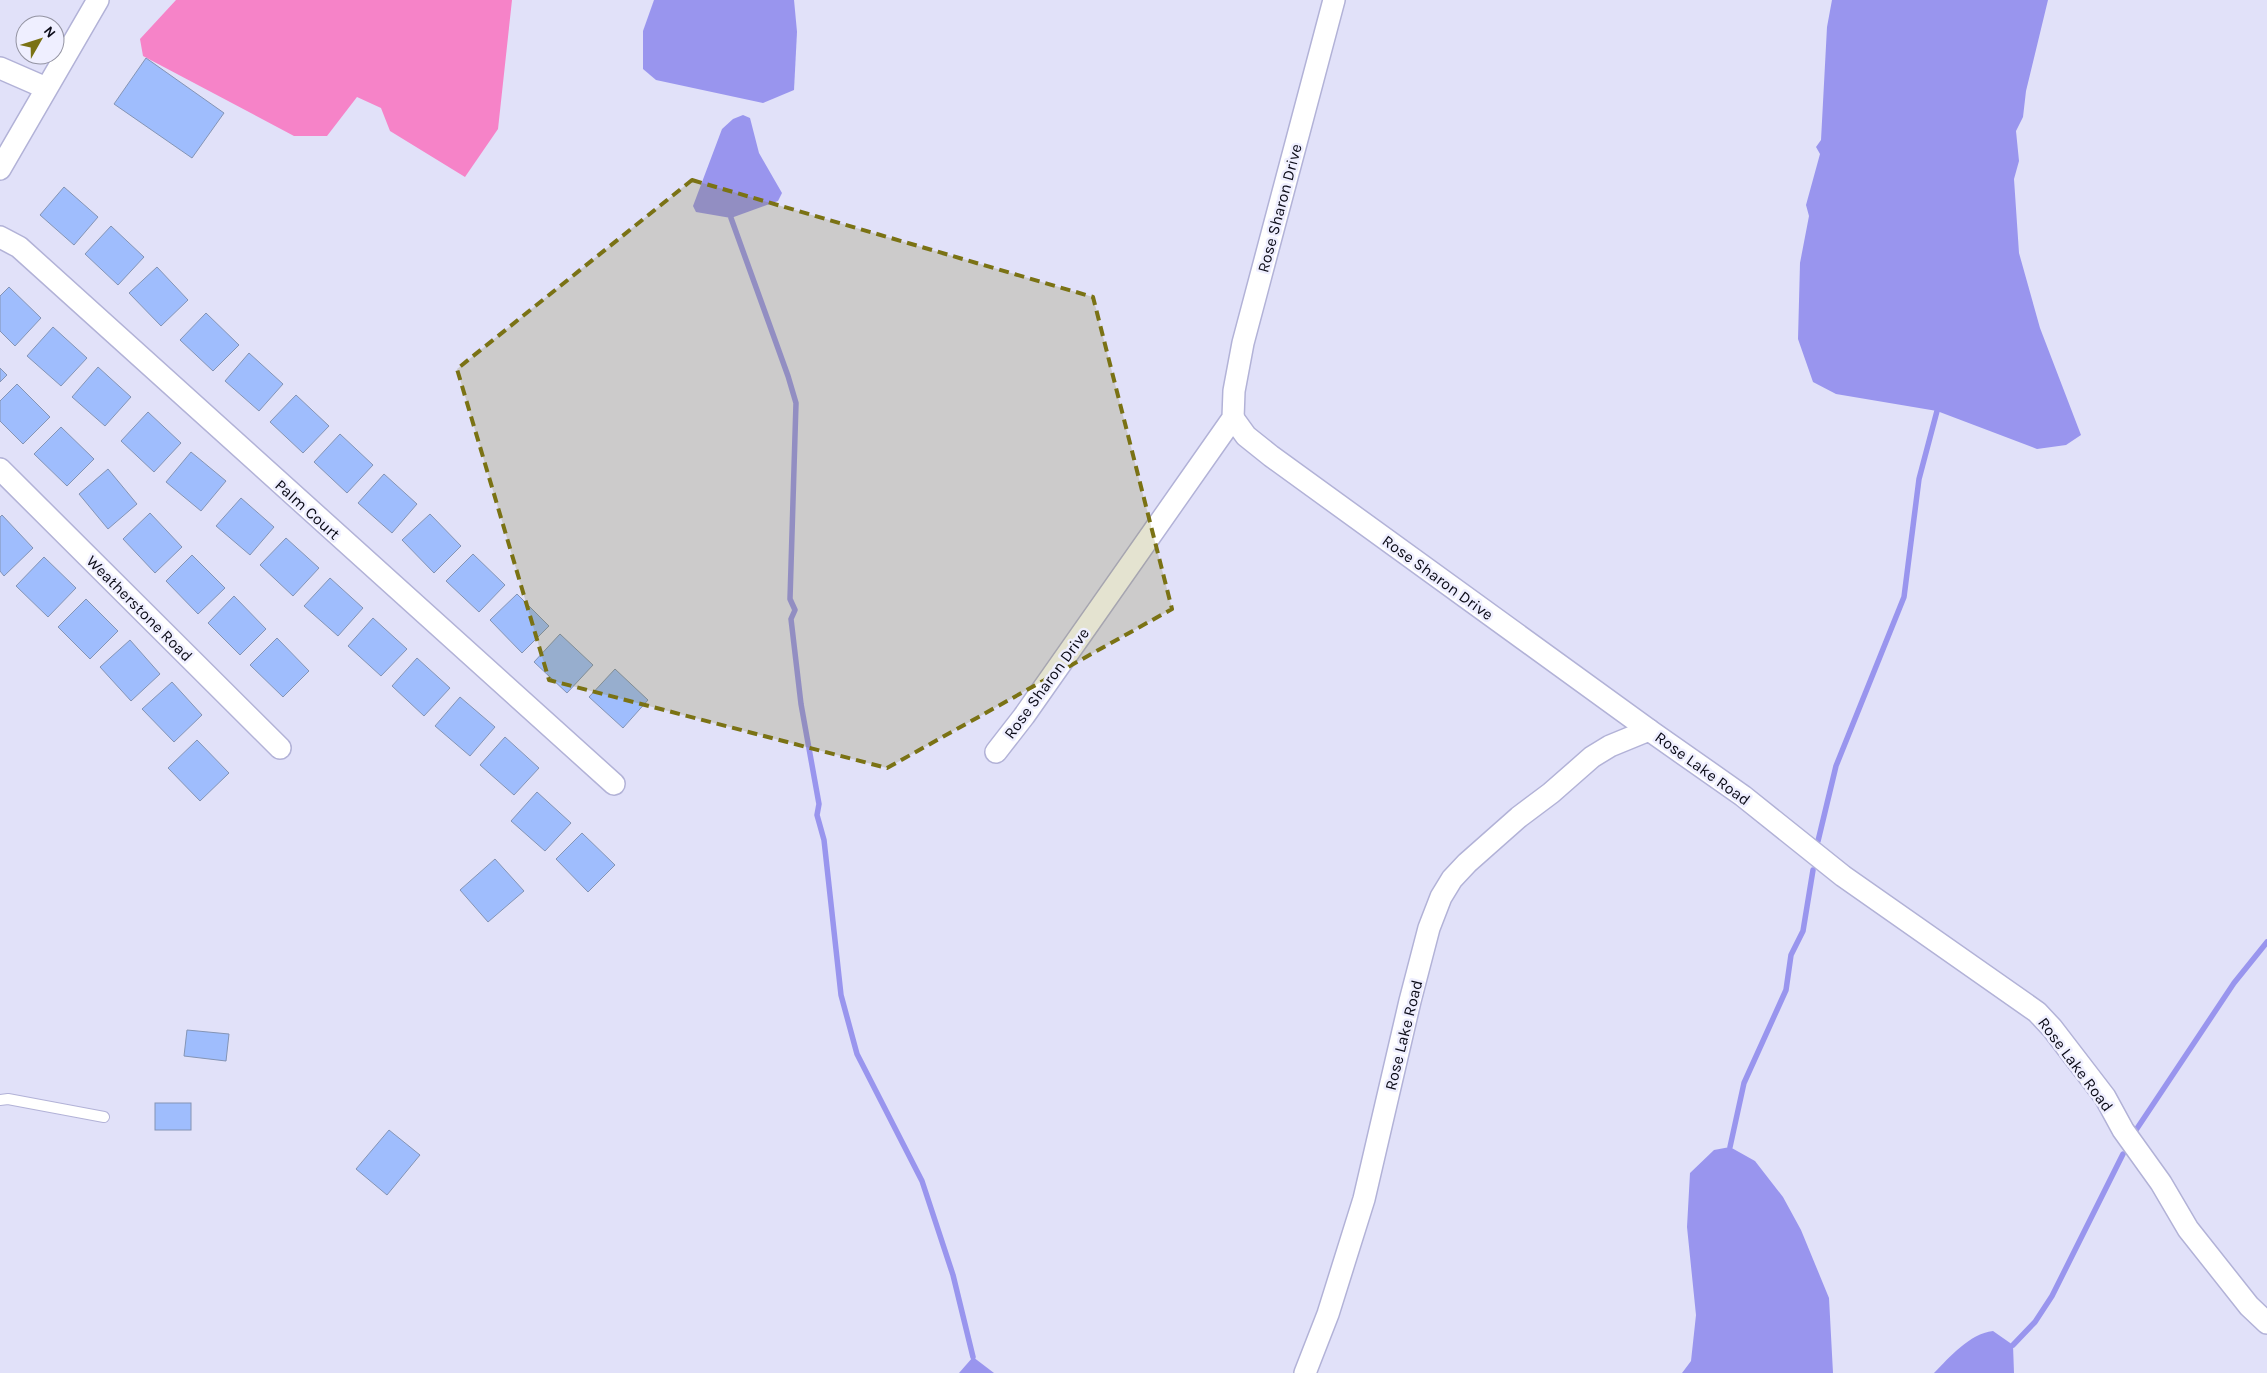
<svg xmlns="http://www.w3.org/2000/svg" width="2267" height="1373" font-family="Karla,sans-serif">
	<style>
		.forest { fill: #f683c8 }
		.water { fill: #9995ee }
		.lines { fill: none; stroke-linecap: round; stroke-linejoin: round }
		.stream { stroke: #9995ee; stroke-width: 5.5 }
		.building { fill: #9fbdfd; stroke: #8494b5 }
		.lane-casing { stroke: #b2b2d7; stroke-width: 12 }
		.street-casing { stroke: #b2b2d7; stroke-width: 24 }
		.lane { stroke: #fff; stroke-width: 10 }
		.street { stroke: #fff; stroke-width: 21 }
		.marked { fill: #7a7214; fill-opacity: 0.2; stroke: #7a7214; stroke-width: 4; stroke-dasharray: 10 6; stroke-linejoin: round }
		.labels { text-anchor: middle; stroke-width: 5; stroke-linejoin: round; paint-order: stroke }
		.street-label { font-size: 16px; fill: #0a0a16; stroke: #efefff }
	</style>
	<rect width="100%" height="100%" fill="#e1e1f9"/>
	<path class="forest" d="M176,0H512L498,129L465,177L390,131L381,108L357,97L327,136H294L143,56L140,39Z"/>
	<g class="water">
		<path d="M654,0H794L797,32L794,90L763,103L656,80L643,69V31Z"/>
		<path d="M1832,0H2048L2026,91L2023,117L2016,131L2019,161L2014,179L2019,253L2040,328L2081,435L2066,445L2037,449L1937,411L1836,394L1813,382L1798,339L1800,263L1809,216L1806,205L1820,154L1816,147L1821,140L1827,27Z"/>
		<path d="M743,115L750,118L759,153L782,193L778,201L731,218L696,212L693,206L722,129L733,119Z"/>
		<path d="M1730,1147L1755,1161L1783,1197L1801,1230L1829,1298L1833,1373H1682L1691,1361L1696,1315L1687,1227L1690,1173L1714,1150Z"/>
		<path d="M1993,1331L2013,1345L2014,1373H1934C1950,1357 1969,1334 1993,1331Z"/>
		<path d="M973,1357L994,1373H959Z"/>
	</g>
	<g class="lines">
		<g class="stream">
			<path d="M731,218L788,376L796,403L790,599L795,610L791,619L801,704L819,804L817,815L824,840L841,995L857,1054L922,1181L953,1275L973,1357"/>
			<path d="M1818,841L1836,766L1904,597L1919,479L1937,411"/>
			<path d="M2136,1130L2234,983L2267,942"/>
			<path d="M1730,1147L1744,1083L1786,990L1791,955L1803,931L1813,870"/>
			<path d="M2013,1345L2035,1322L2052,1296L2123,1154"/>
		</g>
	</g>
	<g class="building">
		<path d="M146,58L224,113L192,158L114,104Z"/>
		<path d="M64,187L98,217L74,245L40,215Z"/>
		<path d="M111,226L144,257L118,285L85,254Z"/>
		<path d="M157,267L188,300L161,326L129,293Z"/>
		<path d="M9,287L41,318L15,346L0,331V296Z"/>
		<path d="M206,313L239,345L213,371L180,340Z"/>
		<path d="M53,327L87,358L61,386L27,356Z"/>
		<path d="M249,353L283,384L259,411L225,381Z"/>
		<path d="M98,367L131,397L105,426L72,397Z"/>
		<path d="M0,368L7,375L0,382Z"/>
		<path d="M17,384L50,417L23,444L0,421V401Z"/>
		<path d="M296,395L329,426L303,453L270,422Z"/>
		<path d="M148,412L181,443L154,472L121,441Z"/>
		<path d="M61,427L94,459L67,486L34,454Z"/>
		<path d="M340,434L373,465L347,493L314,462Z"/>
		<path d="M191,452L226,481L201,511L166,482Z"/>
		<path d="M108,469L137,504L108,529L79,494Z"/>
		<path d="M384,474L417,504L392,533L358,503Z"/>
		<path d="M241,498L274,527L250,555L216,526Z"/>
		<path d="M150,513L182,547L155,573L123,539Z"/>
		<path d="M430,514L461,546L434,573L402,540Z"/>
		<path d="M2,515L33,548L4,576L0,571V517Z"/>
		<path d="M286,538L319,568L293,596L260,565Z"/>
		<path d="M473,554L505,585L479,612L446,581Z"/>
		<path d="M192,555L225,588L198,614L166,581Z"/>
		<path d="M44,557L76,588L48,617L16,586Z"/>
		<path d="M330,578L363,608L338,636L304,606Z"/>
		<path d="M517,594L549,626L522,653L490,620Z"/>
		<path d="M234,596L266,629L240,655L208,623Z"/>
		<path d="M86,599L118,631L90,659L58,627Z"/>
		<path d="M373,618L407,649L381,676L348,646Z"/>
		<path d="M560,634L593,665L567,693L534,662Z"/>
		<path d="M277,638L309,671L283,697L250,665Z"/>
		<path d="M130,640L160,674L131,701L100,667Z"/>
		<path d="M417,658L450,688L424,716L392,686Z"/>
		<path d="M615,669L648,700L623,728L589,697Z"/>
		<path d="M172,682L202,715L174,742L142,709Z"/>
		<path d="M460,697L495,727L470,756L435,726Z"/>
		<path d="M505,737L539,768L514,795L480,765Z"/>
		<path d="M197,740L229,773L200,801L168,768Z"/>
		<path d="M537,792L571,823L545,851L511,821Z"/>
		<path d="M582,833L615,865L588,892L556,859Z"/>
		<path d="M495,859L524,891L488,922L460,890Z"/>
		<path d="M187,1030L229,1034L226,1061L184,1056Z"/>
		<rect x="155" y="1103" width="36" height="27"/>
		<path d="M389,1130L420,1155L387,1195L356,1169Z"/>
	</g>
	<g class="lines">
		<g class="lane-casing">
			<path id="lane" d="M0,1100L8,1099L104,1117"/>
		</g>
		<g class="street-casing">
			<g id="street">
				<path d="M0,68L46,88"/>
				<path d="M0,169L98,0"/>
				<path d="M0,237L19,247L614,784"/>
				<path d="M1233,418L1246,436L1271,456L1649,730"/>
				<path d="M0,469L280,748"/>
				<path d="M996,752L1024,716L1233,418L1234,391L1243,343L1334,0"/>
				<path d="M1305,1373L1328,1314L1364,1199L1410,1001L1429,928L1441,897L1452,879L1467,863L1519,817L1551,793L1592,757L1610,746L1649,730L1743,796L1843,876L2037,1012L2052,1028L2105,1097L2123,1130L2161,1183L2188,1229L2249,1306L2267,1323"/>
			</g>
		</g>
		<use href="#lane" class="lane"/>
		<use href="#street" class="street"/>
	</g>
	<path class="marked" d="M692,180L1093,297L1172,609L887,768L549,680L457,369Z"/>
	<g class="labels">
		<g class="street-label">
			<text transform="translate(1279 208) rotate(-75)" y="6">Rose Sharon Drive</text>
			<text transform="translate(308 509) rotate(42)" y="6">Palm Court</text>
			<text transform="translate(1438 577) rotate(36)" y="6">Rose Sharon Drive</text>
			<text transform="translate(140 608) rotate(45)" y="6">Weatherstone Road</text>
			<text transform="translate(1046 683) rotate(-54)" y="6">Rose Sharon Drive</text>
			<text transform="translate(1703 768) rotate(36)" y="6">Rose Lake Road</text>
			<text transform="translate(1403 1035) rotate(-76)" y="6">Rose Lake Road</text>
			<text transform="translate(2076 1064) rotate(53)" y="6">Rose Lake Road</text>
		</g>
	</g>
	<g transform="translate(40 40) rotate(51)"><circle r="24" fill="#efefff" stroke="#9393a2"/>
	<path d="M0-4L9 19L0 12L-9 19Z" fill="#7a7214"/>
	<text y="-8" font-size="14" font-weight="bold" text-anchor="middle" fill="#0a0a16">N</text>
	</g>
</svg>
